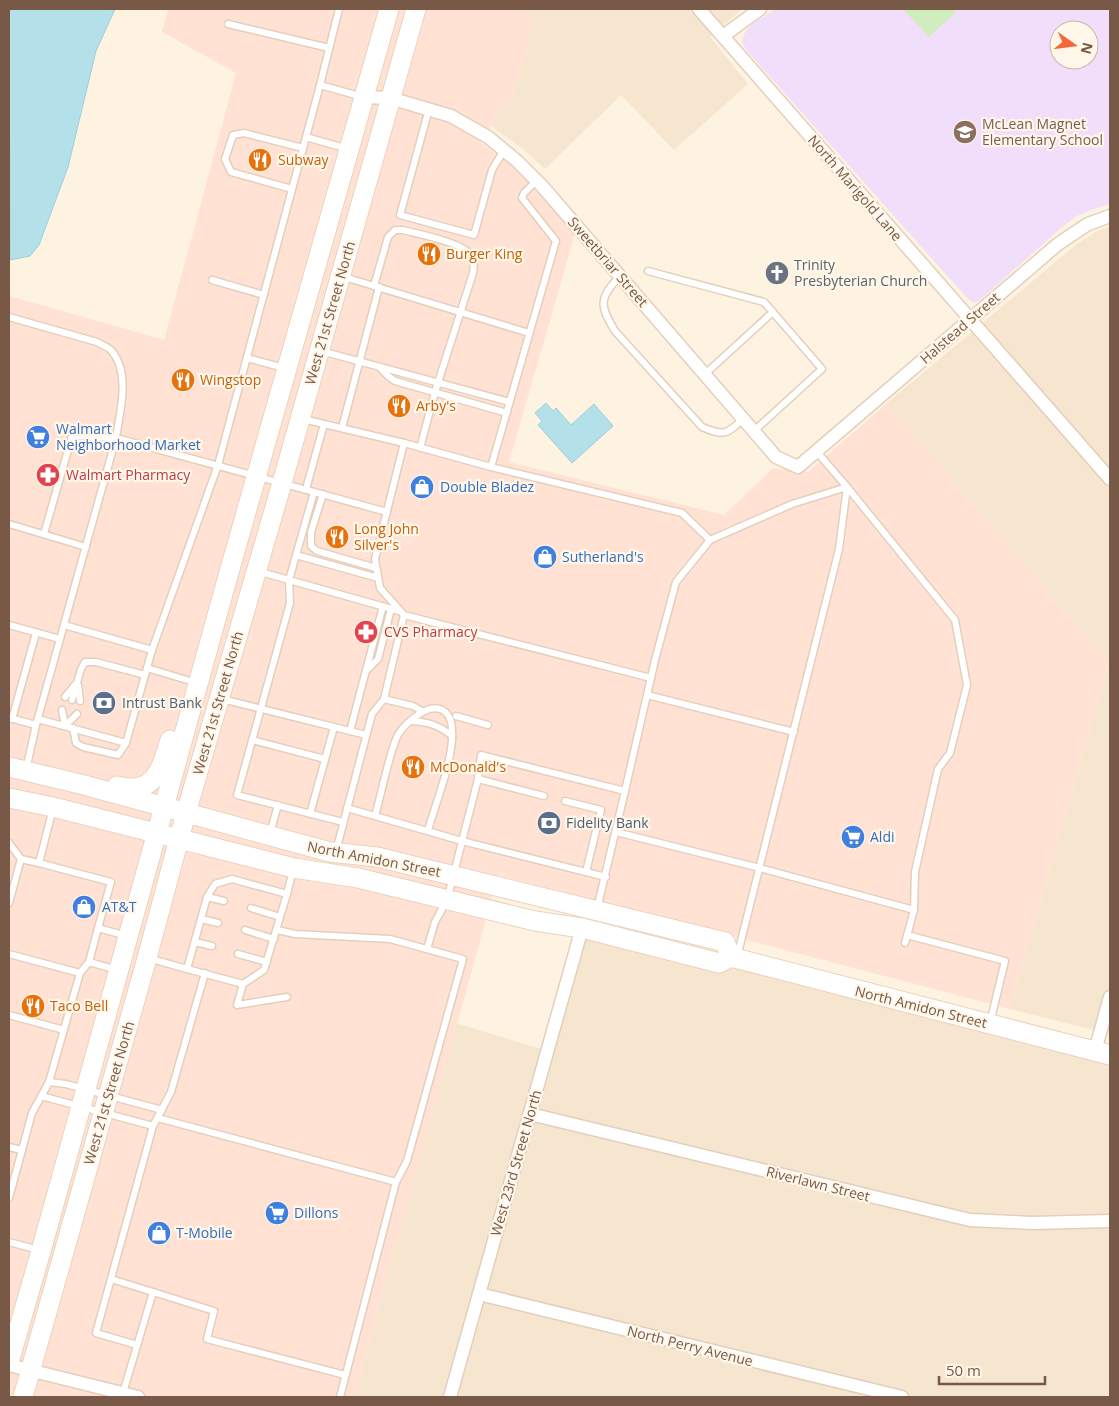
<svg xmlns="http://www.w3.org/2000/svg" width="1119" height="1406" font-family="'Open Sans',sans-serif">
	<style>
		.residential { fill: #f6e5cf }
		.commercial { fill: #ffe2d4 }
		.education { fill: #f0defa; fill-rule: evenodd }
		.green { fill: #d0edbe }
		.water { fill: #b4e1e9; stroke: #99d1dc }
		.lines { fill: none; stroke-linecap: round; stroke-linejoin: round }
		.lane-casing { stroke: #e3cfbc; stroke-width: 9 }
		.street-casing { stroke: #e3cfbc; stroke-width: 15 }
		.secondary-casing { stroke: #ebd2bb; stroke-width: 21 }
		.lane { stroke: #fff; stroke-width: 6 }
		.street { stroke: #fff; stroke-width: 12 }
		.secondary { stroke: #fff; stroke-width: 19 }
		.labels { text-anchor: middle; stroke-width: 4.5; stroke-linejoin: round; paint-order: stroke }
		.education-label { font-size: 14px; fill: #785e54; stroke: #fff7e9; text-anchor: start }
		.food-label { font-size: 14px; fill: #c56008; stroke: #fff7e9; text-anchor: start }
		.street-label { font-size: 14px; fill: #785846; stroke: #fff7e9 }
		.worship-label { font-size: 14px; fill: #5b616d; stroke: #fff7e9; text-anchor: start }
		.shop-label { font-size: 14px; fill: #366cbe; stroke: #fff7e9; text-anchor: start }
		.health-label { font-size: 14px; fill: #be3a42; stroke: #fff7e9; text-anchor: start }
		.service-label { font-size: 14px; fill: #4e5e75; stroke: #fff7e9; text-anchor: start }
	</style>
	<rect width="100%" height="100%" fill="#fef3e1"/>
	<g class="residential">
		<path d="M514,9H742L710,37L748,84L674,150L621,95L545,169L522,148L491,126L515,91L534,15Z"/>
		<path d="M1110,227V1034L1010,1009L1109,662L887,403L1077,244L1099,230Z"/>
		<path d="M582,928L1110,1055V1397H355L456,1023L547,1051Z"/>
	</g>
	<path class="commercial" d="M168,9H514L535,15L515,91L480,142L522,174L575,234L509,462L724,515L773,468L808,472L887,403L1109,662L1010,1009L498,875L355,1397H9V296L164,340L236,73L162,32Z"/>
	<path class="education" d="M775,9H1110V204L1097,208L1077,216L1061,228L979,301L973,302L968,299L747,51L742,42L744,34L751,25ZM1059,30H1089V60H1059Z"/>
	<path class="green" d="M903,9H952L956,12L929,37Z"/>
	<g class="water">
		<path d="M9,9H115L96,51L68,167L39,245L30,256L10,260Z"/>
		<path d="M546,403L553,411L556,408L571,425L594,404L613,426L572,463L538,425L542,421L535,413Z"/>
	</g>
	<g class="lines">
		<g class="lane-casing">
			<g id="lane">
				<path d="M339,9L320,85L363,97"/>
				<path d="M228,24L329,48"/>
				<path d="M429,109L400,215L474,235L492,170L504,150"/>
				<path d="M306,137L348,149"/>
				<path d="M292,189L231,172L225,159L233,135L244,133L303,148"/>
				<path d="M648,271L764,302L822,369L754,431"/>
				<path d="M341,276L529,333"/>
				<path d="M620,276C599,298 599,305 615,331L702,427C724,436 726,435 743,419"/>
				<path d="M212,280L264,295"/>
				<path d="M374,286L388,237L395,230H403C418,234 461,242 470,254C475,259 474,266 473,273L435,392L420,448"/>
				<path d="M9,317L97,342C101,345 107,346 111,350C131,373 120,411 116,438L72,436L44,534"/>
				<path d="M321,351L510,402"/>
				<path d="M247,358L284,368"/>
				<path d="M381,369L388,376L395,381L507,413"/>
				<path d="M705,374L773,312"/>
				<path d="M303,419L324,424"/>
				<path d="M342,428L379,287"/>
				<path d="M491,467L682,513L710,540"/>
				<path d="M306,489L324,424L404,443"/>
				<path d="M314,492L289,580L290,603L237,795L343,822"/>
				<path d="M323,494L311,532V546L317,551L376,568"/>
				<path d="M9,524L86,547"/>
				<path d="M296,555L378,578"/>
				<path d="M257,571L399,611"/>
				<path d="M404,615L651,678"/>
				<path d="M9,625L60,639"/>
				<path d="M64,625L152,650L218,465L320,85"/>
				<path d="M147,668L187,680"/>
				<path d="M367,670L378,659L391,609"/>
				<path d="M78,685L80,701"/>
				<path d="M647,695L794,732"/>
				<path d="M65,697L75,685"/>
				<path d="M222,699L334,727"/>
				<path d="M384,699L413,706L422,711"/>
				<path d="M72,700L81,669L85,662H96L145,675"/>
				<path d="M62,710L65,726"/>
				<path d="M456,716L488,725"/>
				<path d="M10,718L36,725"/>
				<path d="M12,719L36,633"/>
				<path d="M38,719L126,743L152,650"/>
				<path d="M411,721C428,722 439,725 452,736"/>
				<path d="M65,726L77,714"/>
				<path d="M73,728L76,743L83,747L118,755L126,743"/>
				<path d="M350,731L383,606"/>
				<path d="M252,740L325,759"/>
				<path d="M26,770L36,725L116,438L387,512"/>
				<path d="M478,779L544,796"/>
				<path d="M625,791L655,660L676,582L710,540L792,504L847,487L955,620L967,685L950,753L938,769L915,872L914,910"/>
				<path d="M565,801L601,810L586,872"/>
				<path d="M347,808L462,841L606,877"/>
				<path d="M310,814L334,727L366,735"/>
				<path d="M375,816C382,791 387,763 396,739C401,726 426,704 440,709C449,712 452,722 452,731C454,757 436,803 428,830"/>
				<path d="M616,832L760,868L914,910L905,943"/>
				<path d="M270,833L278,805"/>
				<path d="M9,843L21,859"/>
				<path d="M336,851L372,714L384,699L404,615L380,588L375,559L404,443L491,467L556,241L522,198L524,193L537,180"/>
				<path d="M39,863L111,882L98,928"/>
				<path d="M207,897L224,901"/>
				<path d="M9,903L21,859L39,863L53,808"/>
				<path d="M251,908L280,917"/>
				<path d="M201,919L218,923"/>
				<path d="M245,930L274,939"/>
				<path d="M277,930L295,934L390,939L463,959L407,1161L396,1182L340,1397"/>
				<path d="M907,935L1005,961L990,1023"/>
				<path d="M195,942L212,946"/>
				<path d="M427,949L435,922L447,900L478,779L481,755L625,791L597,909"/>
				<path d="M9,954L80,973L89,962L117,970"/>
				<path d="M238,954L267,962"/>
				<path d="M737,957L839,549L847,487L817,452"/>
				<path d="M148,958L187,969L207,897L215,884L232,879L287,894L293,870"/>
				<path d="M89,962L98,928L127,936"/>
				<path d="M187,969L243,984L264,970L287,894"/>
				<path d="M243,984L237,1005L287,997"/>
				<path d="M9,1015L64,1030"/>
				<path d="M49,1082L66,1084L162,1110"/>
				<path d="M41,1096L153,1126"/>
				<path d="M158,1118L396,1182"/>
				<path d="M9,1147L22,1150"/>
				<path d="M9,1198L32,1113L49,1082L80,973"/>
				<path d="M9,1242L39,1250"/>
				<path d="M111,1279L153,1292"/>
				<path d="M137,1345L96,1333L153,1126L171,1092L205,973"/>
				<path d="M123,1393L153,1292L214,1311L207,1339L345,1375"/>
			</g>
		</g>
		<g class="street-casing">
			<g id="street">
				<path d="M699,9L1110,479"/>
				<path d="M723,36L760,9"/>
				<path d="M364,97L390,98L451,116L488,137L517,161L542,186L776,457L798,467L1058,244L1088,224L1110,216"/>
				<path d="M1095,1051L1110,997"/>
				<path d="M530,1114L970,1220L1032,1223L1110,1221"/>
				<path d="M479,1294L902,1397"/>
				<path d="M9,1365L138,1397"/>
				<path d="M450,1397L582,928"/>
			</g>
		</g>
		<g class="secondary-casing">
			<g id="secondary">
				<path d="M9,767L84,785L330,852L377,857L725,942L731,957"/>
				<path d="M117,786C154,796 161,770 170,740"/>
				<path d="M9,798L53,807L294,868L358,878L535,921L582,928L719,963L731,957L1110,1055"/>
				<path d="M9,1362L41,1251L226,583L389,9"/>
				<path d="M23,1397L147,958L186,813L282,483L416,9"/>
			</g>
		</g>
		<use href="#lane" class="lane"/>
		<use href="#street" class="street"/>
		<use href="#secondary" class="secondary"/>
	</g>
	<defs>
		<g id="school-disc" transform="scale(1.25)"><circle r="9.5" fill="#8d6e63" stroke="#fff7e9"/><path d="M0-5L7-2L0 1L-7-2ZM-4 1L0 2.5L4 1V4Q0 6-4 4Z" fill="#fff"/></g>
		<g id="restaurant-disc" transform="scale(1.25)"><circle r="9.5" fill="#e8710a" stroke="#fff7e9"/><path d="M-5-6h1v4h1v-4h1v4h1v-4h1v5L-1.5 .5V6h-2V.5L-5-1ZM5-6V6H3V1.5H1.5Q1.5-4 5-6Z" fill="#fff"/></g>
		<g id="church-disc" transform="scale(1.25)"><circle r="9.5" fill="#6b7280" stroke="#fff7e9"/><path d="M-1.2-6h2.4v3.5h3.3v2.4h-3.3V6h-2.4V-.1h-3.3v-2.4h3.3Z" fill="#fff"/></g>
		<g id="supermarket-disc" transform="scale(1.25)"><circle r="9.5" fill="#3f7fe0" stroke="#fff7e9"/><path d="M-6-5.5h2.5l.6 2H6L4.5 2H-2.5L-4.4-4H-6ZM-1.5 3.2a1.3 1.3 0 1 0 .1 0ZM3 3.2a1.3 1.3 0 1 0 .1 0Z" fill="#fff"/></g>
		<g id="pharmacy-disc" transform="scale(1.25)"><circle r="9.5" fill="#e0444e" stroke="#fff7e9"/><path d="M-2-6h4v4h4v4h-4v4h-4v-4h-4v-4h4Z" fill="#fff"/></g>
		<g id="shop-disc" transform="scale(1.25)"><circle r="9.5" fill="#3f7fe0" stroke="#fff7e9"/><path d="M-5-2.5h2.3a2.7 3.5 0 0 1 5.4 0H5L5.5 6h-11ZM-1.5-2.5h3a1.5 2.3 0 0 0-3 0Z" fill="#fff"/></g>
		<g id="bank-disc" transform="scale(1.25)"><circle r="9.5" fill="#5c6f8a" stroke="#fff7e9"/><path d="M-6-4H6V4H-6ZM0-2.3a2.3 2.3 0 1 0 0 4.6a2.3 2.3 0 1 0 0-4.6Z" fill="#fff"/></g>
	</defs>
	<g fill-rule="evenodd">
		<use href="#school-disc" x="965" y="132"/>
		<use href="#restaurant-disc" x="260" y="160"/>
		<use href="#restaurant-disc" x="429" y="254"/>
		<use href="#church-disc" x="777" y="273"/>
		<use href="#restaurant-disc" x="183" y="380"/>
		<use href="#restaurant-disc" x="399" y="406"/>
		<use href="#supermarket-disc" x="38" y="437"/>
		<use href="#pharmacy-disc" x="48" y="475"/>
		<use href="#shop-disc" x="422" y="487"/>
		<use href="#restaurant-disc" x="337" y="537"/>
		<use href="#shop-disc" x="545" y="557"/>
		<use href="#pharmacy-disc" x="366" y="632"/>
		<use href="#bank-disc" x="104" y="703"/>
		<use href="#restaurant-disc" x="413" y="767"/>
		<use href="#bank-disc" x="549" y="823"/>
		<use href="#supermarket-disc" x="853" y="837"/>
		<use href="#shop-disc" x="84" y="907"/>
		<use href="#restaurant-disc" x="33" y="1006"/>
		<use href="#supermarket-disc" x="277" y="1213"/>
		<use href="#shop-disc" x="159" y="1233"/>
	</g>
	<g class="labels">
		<g class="education-label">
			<text x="982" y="129">McLean Magnet<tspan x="982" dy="16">Elementary School</tspan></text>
		</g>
		<g class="food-label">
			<text x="278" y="165">Subway</text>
			<text x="446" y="259">Burger King</text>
			<text x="200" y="385">Wingstop</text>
			<text x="416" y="411">Arby's</text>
			<text x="354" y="534">Long John<tspan x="354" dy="16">Silver's</tspan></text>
			<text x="430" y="772">McDonald's</text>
			<text x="50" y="1011">Taco Bell</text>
		</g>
		<g class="street-label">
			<text transform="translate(855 188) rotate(49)" y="5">North Marigold Lane</text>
			<text transform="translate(608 262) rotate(49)" y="5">Sweetbriar Street</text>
			<text transform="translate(330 313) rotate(-74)" y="5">West 21st Street North</text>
			<text transform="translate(960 328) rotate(-41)" y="5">Halstead Street</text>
			<text transform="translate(218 703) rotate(-74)" y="5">West 21st Street North</text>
			<text transform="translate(374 859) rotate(11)" y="5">North Amidon Street</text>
			<text transform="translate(921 1007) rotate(14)" y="5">North Amidon Street</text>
			<text transform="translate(109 1093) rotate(-74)" y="5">West 21st Street North</text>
			<text transform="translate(516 1163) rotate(-74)" y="5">West 23rd Street North</text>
			<text transform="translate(818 1184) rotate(14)" y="5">Riverlawn Street</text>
			<text transform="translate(690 1346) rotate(14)" y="5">North Perry Avenue</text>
		</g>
		<g class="worship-label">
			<text x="794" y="270">Trinity<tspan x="794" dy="16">Presbyterian Church</tspan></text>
		</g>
		<g class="shop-label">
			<text x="56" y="434">Walmart<tspan x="56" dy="16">Neighborhood Market</tspan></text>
			<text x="440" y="492">Double Bladez</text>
			<text x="562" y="562">Sutherland's</text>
			<text x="870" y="842">Aldi</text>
			<text x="102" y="912">AT&amp;T</text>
			<text x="294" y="1218">Dillons</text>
			<text x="176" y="1238">T-Mobile</text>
		</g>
		<g class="health-label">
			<text x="66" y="480">Walmart Pharmacy</text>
			<text x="384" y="637">CVS Pharmacy</text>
		</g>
		<g class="service-label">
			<text x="122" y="708">Intrust Bank</text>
			<text x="566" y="828">Fidelity Bank</text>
		</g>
	</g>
	<rect width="1119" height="1406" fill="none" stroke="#785846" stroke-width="20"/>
	<g transform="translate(1074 45) rotate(104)"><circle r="24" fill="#fff7e9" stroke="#c9b7a8"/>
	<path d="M0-4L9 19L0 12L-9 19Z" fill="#f3673b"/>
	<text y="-8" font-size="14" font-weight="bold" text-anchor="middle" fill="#785846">N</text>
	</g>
	<path d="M939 1376v8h106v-8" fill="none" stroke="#785846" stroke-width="2.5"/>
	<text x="946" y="1376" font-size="15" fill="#785846" stroke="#fff7e9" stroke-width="4" paint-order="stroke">50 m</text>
</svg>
